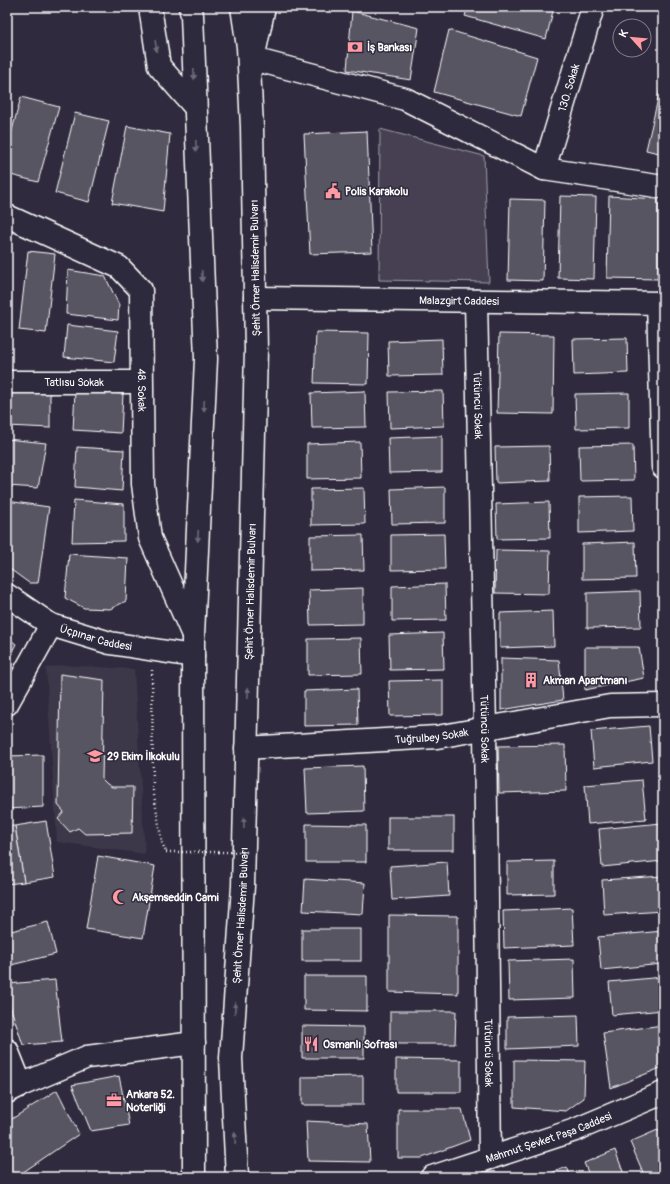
<svg xmlns="http://www.w3.org/2000/svg" width="670" height="1184" font-family="Pangolin,sans-serif">
	<style>
		.built { fill: #3c3749 }
		.green { fill: #464152; stroke: #a2a0a8 }
		.building { fill: #595564; stroke: #fff }
		.lines { fill: none; stroke-linecap: round; stroke-linejoin: round }
		.minor-casing { stroke: #fff; stroke-width: 25 }
		.major-casing { stroke: #fff; stroke-width: 25 }
		.highway-casing { stroke: #fff; stroke-width: 25 }
		.path { stroke: #fff; stroke-width: 2.5; stroke-dasharray: 1 3; stroke-linecap: butt }
		.minor { stroke: #2f2a3d; stroke-width: 22 }
		.major { stroke: #2f2a3d; stroke-width: 22 }
		.highway { stroke: #2f2a3d; stroke-width: 22 }
		.path-bridge { stroke: #fff; stroke-width: 2.5; stroke-dasharray: 1 3; stroke-linecap: butt }
		.oneway { fill: #6d6a77 }
		.labels { text-anchor: middle; stroke-width: 3; stroke-linejoin: round; paint-order: stroke }
		.poi-label { font-size: 11px; font-weight: bold; fill: #fff; stroke: #2f2a3d; text-anchor: start }
		.street-label { font-size: 11px; fill: #fff; stroke: #2f2a3d }
	</style>
	<rect width="100%" height="100%" fill="#2f2a3d"/>
	<filter id="ink" filterUnits="userSpaceOnUse"><feTurbulence type="fractalNoise" baseFrequency=".025" numOctaves="2"/><feDisplacementMap in="SourceGraphic" scale="8" xChannelSelector="R" yChannelSelector="G"/><feConvolveMatrix kernelMatrix="1 2 1 2 8 2 1 2 1" color-interpolation-filters="sRGB"/></filter>
	<g filter="url(#ink)">
		<path class="built" d="M62,665L134,669L145,854L57,842L46,668Z"/>
		<path class="green" d="M380,129L484,156L489,282L379,280Z"/>
		<g class="building">
			<path d="M468,7H554L546,39L465,16Z"/>
			<path d="M352,11L419,28L411,80L347,70Z"/>
			<path d="M449,30L537,57L521,116L434,92Z"/>
			<path d="M663,77V154L646,150Z"/>
			<path d="M21,97L59,107L38,182L7,174V149Z"/>
			<path d="M75,113L109,121L89,202L55,193Z"/>
			<path d="M127,126L170,134L163,212L112,203Z"/>
			<path d="M367,131L372,252L310,254L304,134Z"/>
			<path d="M560,196L596,197L594,279L558,278Z"/>
			<path d="M609,196L658,199V279L607,278Z"/>
			<path d="M510,199L545,200L543,281L508,280Z"/>
			<path d="M28,251L55,254L46,333L19,330Z"/>
			<path d="M68,270L105,276L119,305L118,320L66,314Z"/>
			<path d="M67,325L118,331L114,362L64,357Z"/>
			<path d="M316,332L369,333L368,384L314,383Z"/>
			<path d="M499,334L554,335L553,414L497,413Z"/>
			<path d="M627,338L628,373L574,375L573,339Z"/>
			<path d="M442,339L443,375L389,376L388,341Z"/>
			<path d="M7,390L50,391V428L7,426Z"/>
			<path d="M75,391L123,394L121,433L73,430Z"/>
			<path d="M365,391L366,427L312,428L311,393Z"/>
			<path d="M443,391L444,426L390,428L389,392Z"/>
			<path d="M629,393V428L576,429L575,394Z"/>
			<path d="M442,436V472L389,473L388,438Z"/>
			<path d="M7,439L46,443L38,488L7,486Z"/>
			<path d="M360,442L361,478L307,479V444Z"/>
			<path d="M633,445L634,480L580,481L579,446Z"/>
			<path d="M549,446L550,481L496,483L495,447Z"/>
			<path d="M77,447L124,450L122,491L75,487Z"/>
			<path d="M445,487V523L392,524L391,489Z"/>
			<path d="M364,488L365,524L311,525V489Z"/>
			<path d="M632,496L633,531L579,533V497Z"/>
			<path d="M74,500L124,504V541L72,542Z"/>
			<path d="M7,501L49,507L38,583H29L7,567Z"/>
			<path d="M549,502L550,538L497,539L496,504Z"/>
			<path d="M444,534L445,569L391,570V535Z"/>
			<path d="M363,535L364,570L310,571V536Z"/>
			<path d="M635,542L636,578L582,579V544Z"/>
			<path d="M496,550L550,551L549,594L495,593Z"/>
			<path d="M69,554L128,558L126,601L110,609L84,608L65,598Z"/>
			<path d="M445,584L446,620L392,621V586Z"/>
			<path d="M363,588V624L310,625L309,590Z"/>
			<path d="M640,591L641,627L587,628V593Z"/>
			<path d="M553,611L554,646L500,648V613Z"/>
			<path d="M443,633L444,669L390,670L389,635Z"/>
			<path d="M7,637L16,644L7,661Z"/>
			<path d="M361,638L362,674L308,675V639Z"/>
			<path d="M585,647H639L644,678L585,690Z"/>
			<path d="M501,658L559,660L563,700L501,710Z"/>
			<path d="M60,674L104,680L102,779L107,784L112,787H133L132,833L85,834L78,828L70,832L58,819L64,812L58,805Z"/>
			<path d="M443,680V715L390,716L389,681Z"/>
			<path d="M357,689L358,725L304,726V691Z"/>
			<path d="M649,726L652,761L594,767L591,731Z"/>
			<path d="M565,745L566,791L499,793L498,746Z"/>
			<path d="M43,755V807L7,809V756Z"/>
			<path d="M363,766L364,811L307,813L305,768Z"/>
			<path d="M642,780L646,819L588,824L585,785Z"/>
			<rect x="388" y="817" width="66" height="33"/>
			<path d="M46,821L55,877L24,882L15,826Z"/>
			<path d="M662,823L663,861L602,867L599,829Z"/>
			<path d="M306,824L366,825V862H306Z"/>
			<path d="M7,826H15L24,882L7,884Z"/>
			<path d="M98,856L155,866L143,938L86,929Z"/>
			<path d="M554,861V894L507,895V862Z"/>
			<path d="M447,862L449,896L392,900L390,866Z"/>
			<path d="M663,876V911L604,915L602,880Z"/>
			<path d="M305,879L365,883L363,914L303,911Z"/>
			<path d="M572,908L574,945L504,948L503,911Z"/>
			<path d="M389,915L458,916V994L389,992Z"/>
			<path d="M48,922L56,954L7,966V932Z"/>
			<rect x="302" y="929" width="59" height="32"/>
			<path d="M663,931V964L601,970L598,937Z"/>
			<path d="M574,959L575,998L509,1000L508,961Z"/>
			<path d="M304,976H367V1011L304,1010Z"/>
			<path d="M663,977V1010L612,1015L609,982Z"/>
			<path d="M55,980L62,1042L23,1045L7,997V984Z"/>
			<path d="M390,1011H456L455,1044H390Z"/>
			<path d="M578,1015L579,1046L507,1049V1017Z"/>
			<path d="M663,1025V1067L611,1088L603,1033Z"/>
			<path d="M302,1026L364,1027V1058H302Z"/>
			<path d="M396,1059L461,1060V1092H396Z"/>
			<path d="M514,1060L585,1061L584,1098L566,1111L514,1107Z"/>
			<path d="M119,1076L129,1125L91,1131L72,1085Z"/>
			<path d="M363,1076V1105H302V1077Z"/>
			<path d="M57,1090L79,1134L16,1177H7V1122Z"/>
			<path d="M398,1109H462L470,1140L422,1158H398Z"/>
			<path d="M306,1121L368,1124L370,1162L308,1161Z"/>
			<path d="M660,1129L663,1137V1177H645L630,1142Z"/>
			<path d="M615,1150L625,1177H590L584,1163Z"/>
			<path d="M567,1167L571,1177H540Z"/>
		</g>
		<g class="lines">
			<g class="minor-casing">
				<g id="minor">
					<path d="M150,7L159,66L195,107"/>
					<path d="M253,59L405,99L544,169L663,187"/>
					<path id="s1" d="M544,169L593,7"/>
					<path id="s2" d="M7,216L119,267L141,290L143,484L150,538L193,635"/>
					<path id="s3" d="M255,298L663,303"/>
					<path id="s4" d="M476,301L485,728L490,1158"/>
					<path d="M658,303L663,467"/>
					<path id="s5" d="M7,382H141"/>
					<path id="s6" d="M7,595L51,625L110,643L193,656"/>
					<path d="M7,704L51,625"/>
					<path id="s7" d="M246,748L437,737L610,706L663,705"/>
					<path d="M7,1050L21,1085"/>
					<path d="M7,1092L21,1085L87,1057L194,1043"/>
					<path id="s8" d="M432,1177L575,1130L663,1093"/>
				</g>
			</g>
			<g class="major-casing">
				<path id="major" d="M253,66V59L264,7"/>
			</g>
			<g class="highway-casing">
				<g id="highway">
					<path d="M190,7L192,15L206,359L193,635L194,1177"/>
					<path id="s9" d="M237,1177L231,1058L243,886L256,350L252,127L248,47L242,7"/>
				</g>
			</g>
			<g class="path">
				<path d="M152,670L153,791"/>
				<path d="M154,795L162,843L166,852"/>
			</g>
			<use href="#minor" class="minor"/>
			<use href="#major" class="major"/>
			<use href="#highway" class="highway"/>
			<path class="path-bridge" d="M166,852H250"/>
		</g>
		<defs><path id="oneway-solid" d="M-6-.8H1V-3.2L6.5 0L1 3.2V.8H-6Z"/></defs>
		<g class="oneway">
			<use href="#oneway-solid" transform="translate(156 46) rotate(81)"/>
			<use href="#oneway-solid" transform="translate(194 74) rotate(88)"/>
			<use href="#oneway-solid" transform="translate(196 146) rotate(88)"/>
			<use href="#oneway-solid" transform="translate(202 276) rotate(87)"/>
			<use href="#oneway-solid" transform="translate(204 406) rotate(93)"/>
			<use href="#oneway-solid" transform="translate(198 536) rotate(93)"/>
			<use href="#oneway-solid" transform="translate(248 693) rotate(-89)"/>
			<use href="#oneway-solid" transform="translate(244 823) rotate(-89)"/>
			<use href="#oneway-solid" transform="translate(235 1008) rotate(-86)"/>
			<use href="#oneway-solid" transform="translate(235 1138) rotate(-93)"/>
		</g>
	</g>
	<defs>
		<g id="bank-bare" transform="scale(1.2)"><path d="M-6-4H6V4H-6ZM0-2.3a2.3 2.3 0 1 0 0 4.6a2.3 2.3 0 1 0 0-4.6Z" fill="#ff9aa2" stroke="#2f2a3d" stroke-width="2.5" paint-order="stroke"/></g>
		<g id="civic-bare" transform="scale(1.2)"><path d="M-.6-6.5H3V-4.5H.6V-3L4-1V1h2V6H-6V1h2V-1L-.6-3ZM-1.2 2.5V6h2.4V2.5Z" fill="#ff9aa2" stroke="#2f2a3d" stroke-width="2.5" paint-order="stroke"/></g>
		<g id="building-bare" transform="scale(1.2)"><path d="M-4-6H4V6H1V3H-1V6H-4ZM-2.5-4.3h1.7v1.8h-1.7ZM.8-4.3h1.7v1.8H.8ZM-2.5-1h1.7V.8h-1.7ZM.8-1h1.7V.8H.8Z" fill="#ff9aa2" stroke="#2f2a3d" stroke-width="2.5" paint-order="stroke"/></g>
		<g id="school-bare" transform="scale(1.2)"><path d="M0-5L7-2L0 1L-7-2ZM-4 1L0 2.5L4 1V4Q0 6-4 4Z" fill="#ff9aa2" stroke="#2f2a3d" stroke-width="2.5" paint-order="stroke"/></g>
		<g id="mosque-bare" transform="scale(1.2)"><path d="M3.5-4.9A6 6 0 1 0 3.5 4.9A5 5 0 1 1 3.5-4.9Z" fill="#ff9aa2" stroke="#2f2a3d" stroke-width="2.5" paint-order="stroke"/></g>
		<g id="restaurant-bare" transform="scale(1.2)"><path d="M-5-6h1v4h1v-4h1v4h1v-4h1v5L-1.5 .5V6h-2V.5L-5-1ZM5-6V6H3V1.5H1.5Q1.5-4 5-6Z" fill="#ff9aa2" stroke="#2f2a3d" stroke-width="2.5" paint-order="stroke"/></g>
		<g id="office-bare" transform="scale(1.2)"><path d="M-6-3h4V-5.5h4V-3h4V5H-6ZM-1-4.5V-3h2v-1.5ZM-6 0V1H6V0Z" fill="#ff9aa2" stroke="#2f2a3d" stroke-width="2.5" paint-order="stroke"/></g>
	</defs>
	<g fill-rule="evenodd">
		<use href="#bank-bare" x="355" y="47"/>
		<use href="#civic-bare" x="333" y="191"/>
		<use href="#building-bare" x="531" y="680"/>
		<use href="#school-bare" x="95" y="756"/>
		<use href="#mosque-bare" x="120" y="897"/>
		<use href="#restaurant-bare" x="311" y="1044"/>
		<use href="#office-bare" x="114" y="1100"/>
	</g>
	<g class="labels">
		<g class="poi-label">
			<text x="367" y="51">İş Bankası</text>
			<text x="345" y="195">Polis Karakolu</text>
			<text x="543" y="684">Akman Apartmanı</text>
			<text x="107" y="760">29 Ekim İlkokulu</text>
			<text x="132" y="901">Akşemseddin Cami</text>
			<text x="323" y="1048">Osmanlı Sofrası</text>
			<text x="126" y="1098">Ankara 52.<tspan x="126" dy="13">Noterliği</tspan></text>
		</g>
		<g class="street-label">
			<text dy="4" stroke="none"><textPath href="#s1" startOffset="85">130. Sokak</textPath></text>
			<text transform="translate(255 268) rotate(-91)" y="4">Şehit Ömer Halisdemir Bulvarı</text>
			<text dy="4" stroke="none"><textPath href="#s3" startOffset="204">Malazgirt Caddesi</textPath></text>
			<text dy="4" stroke="none"><textPath href="#s5" startOffset="67">Tatlısu Sokak</textPath></text>
			<text dy="4" stroke="none"><textPath href="#s2" startOffset="255">48. Sokak</textPath></text>
			<text dy="4" stroke="none"><textPath href="#s4" startOffset="104">Tütüncü Sokak</textPath></text>
			<text dy="4" stroke="none"><textPath href="#s9" startOffset="586">Şehit Ömer Halisdemir Bulvarı</textPath></text>
			<text dy="4" stroke="none"><textPath href="#s6" startOffset="100">Üçpınar Caddesi</textPath></text>
			<text dy="4" stroke="none"><textPath href="#s4" startOffset="428">Tütüncü Sokak</textPath></text>
			<text dy="4" stroke="none"><textPath href="#s7" startOffset="186">Tuğrulbey Sokak</textPath></text>
			<text dy="4" stroke="none"><textPath href="#s9" startOffset="262">Şehit Ömer Halisdemir Bulvarı</textPath></text>
			<text dy="4" stroke="none"><textPath href="#s4" startOffset="752">Tütüncü Sokak</textPath></text>
			<text dy="4" stroke="none"><textPath href="#s8" startOffset="123">Mahmut Şevket Paşa Caddesi</textPath></text>
		</g>
	</g>
	<rect width="670" height="1184" fill="none" stroke="#2f2a3d" stroke-width="24"/>
	<rect x="12" y="12" width="646" height="1160" fill="none" stroke="#fff" stroke-width="1.5" filter="url(#ink)"/>
	<g transform="translate(632 38) rotate(297)"><circle r="19" fill="#2f2a3d" stroke="#827f8b"/>
	<path d="M0-3L7 15L0 10L-7 15Z" fill="#ff9aa2"/>
	<text y="-6" font-size="11" font-weight="bold" text-anchor="middle" fill="#ffffff">K</text>
	</g>
</svg>
